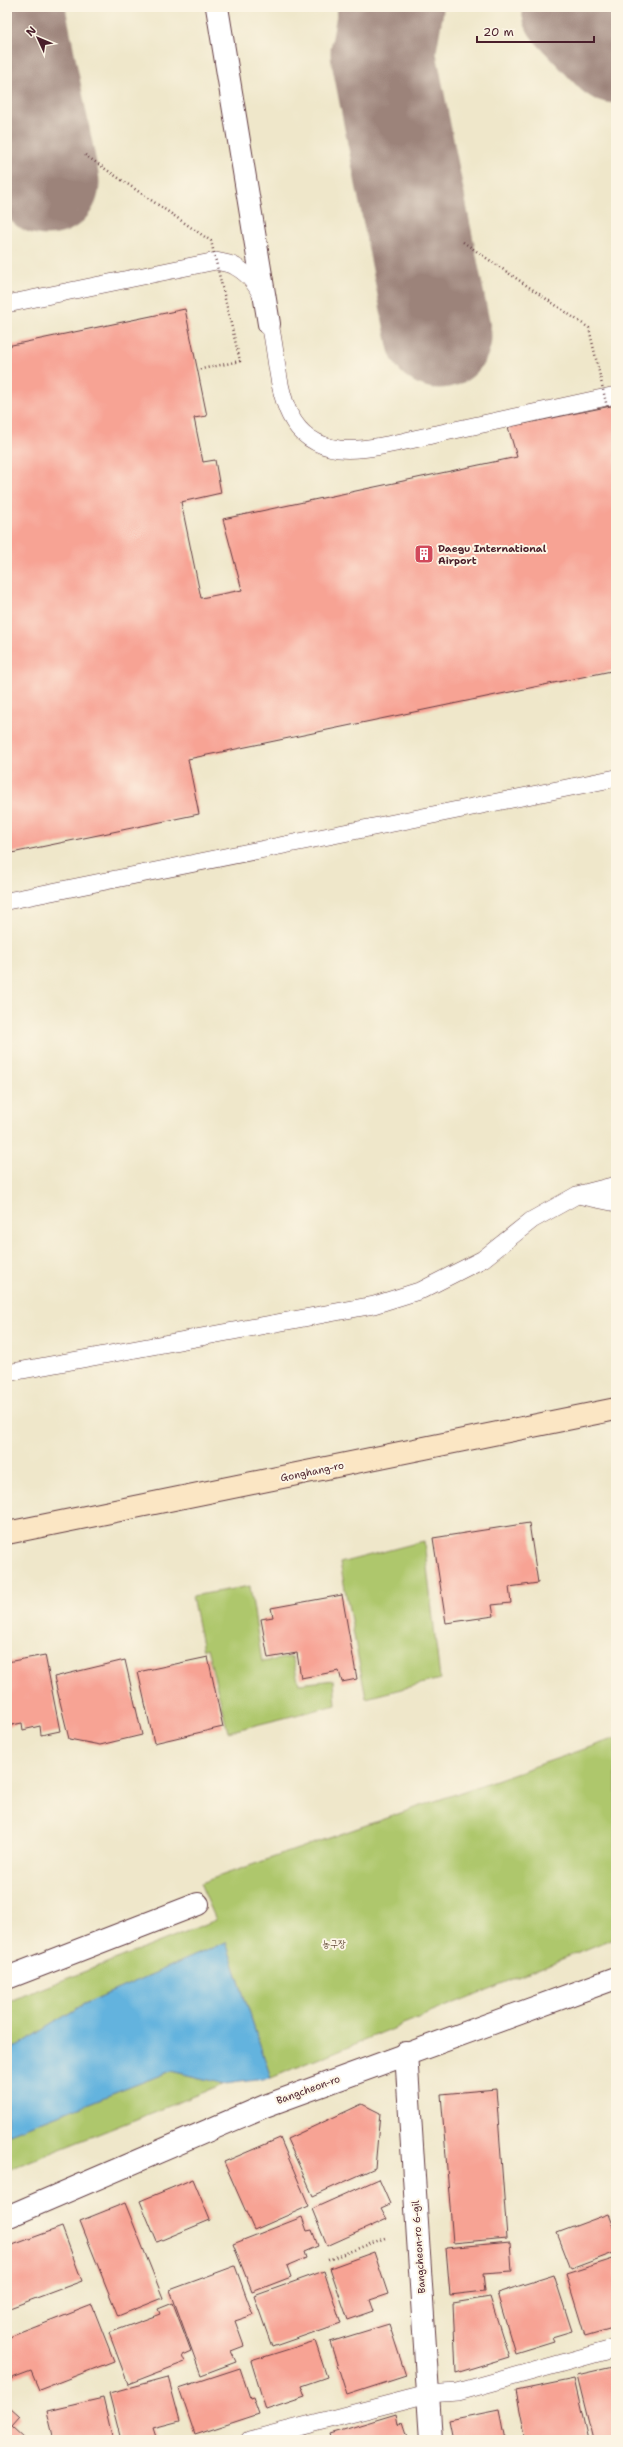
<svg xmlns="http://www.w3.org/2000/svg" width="623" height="2447" font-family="'Shantell Sans','Poor Story',sans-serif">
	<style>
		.green { fill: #aec76c; stroke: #7c734c }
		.water { fill: #64b3de; stroke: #576984 }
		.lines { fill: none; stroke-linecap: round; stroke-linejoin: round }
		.taxiway { stroke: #9c837a; stroke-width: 105 }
		.building { fill: #f7a394 }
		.lane-casing { stroke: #633d43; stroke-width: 18 }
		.street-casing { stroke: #633d43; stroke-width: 24 }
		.secondary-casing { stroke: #633d43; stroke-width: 24 }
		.path { stroke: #633d43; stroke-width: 2.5; stroke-dasharray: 1 3; stroke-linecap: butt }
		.lane { stroke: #fff; stroke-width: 17 }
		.street { stroke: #fff; stroke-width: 22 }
		.secondary { stroke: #fbe6c4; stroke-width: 22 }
		.path-bridge { stroke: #633d43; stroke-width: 2.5; stroke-dasharray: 1 3; stroke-linecap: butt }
		.labels { text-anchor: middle; stroke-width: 4; stroke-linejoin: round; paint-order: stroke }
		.poi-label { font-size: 10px; font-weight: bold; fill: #4a1f2b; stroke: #fcf5e5; text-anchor: start }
		.street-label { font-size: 10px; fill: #4a1f2b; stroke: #fcf5e5 }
		.park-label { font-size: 10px; fill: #68513e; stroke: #fcf5e5 }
	</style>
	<rect width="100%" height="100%" fill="#fcf5e5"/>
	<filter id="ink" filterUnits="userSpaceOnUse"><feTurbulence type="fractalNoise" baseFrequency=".025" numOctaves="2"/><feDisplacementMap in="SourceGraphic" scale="8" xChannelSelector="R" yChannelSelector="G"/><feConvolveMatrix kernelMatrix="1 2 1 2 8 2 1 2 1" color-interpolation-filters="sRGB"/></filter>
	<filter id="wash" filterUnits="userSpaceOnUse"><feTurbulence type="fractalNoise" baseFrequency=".012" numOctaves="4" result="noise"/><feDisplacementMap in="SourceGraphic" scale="16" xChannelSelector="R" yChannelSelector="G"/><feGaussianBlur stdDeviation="0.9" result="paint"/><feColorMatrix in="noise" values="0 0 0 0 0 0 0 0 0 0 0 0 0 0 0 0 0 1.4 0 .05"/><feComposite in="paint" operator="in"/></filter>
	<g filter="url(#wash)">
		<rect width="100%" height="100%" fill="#efe7ca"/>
		<g class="green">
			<path d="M424,1541L440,1679L366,1698L340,1563Z"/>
			<path d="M250,1586L262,1662L292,1657L299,1684L334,1680L336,1705L228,1732L207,1648L203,1650L192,1596Z"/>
			<path d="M616,1738V1937L271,2078L226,1942L84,2004L7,2052V2002L216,1920L200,1883Z"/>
			<path d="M171,2071L225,2084L7,2170V2135Z"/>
		</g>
		<path class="water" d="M226,1942L271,2078L225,2084L171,2071L7,2135V2052L84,2004Z"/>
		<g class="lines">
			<g class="taxiway">
				<path d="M12,7L47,183"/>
				<path d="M391,7L383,53L439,336"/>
				<path d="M574,7L616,51"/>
			</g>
		</g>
		<g id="blocks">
			<g class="building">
				<path d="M185,309L207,416L194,418L203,462L215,460L221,493L181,502L201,598L242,590L223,519L517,457L508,427L616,405V670L188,759L199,814L7,854V346Z"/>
				<path d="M529,1523L538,1583L509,1587L511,1603L492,1605L494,1616L446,1623L433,1538Z"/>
				<path d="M342,1595L357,1679L342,1682L339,1671L301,1678L297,1653L268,1658L261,1619L273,1617L271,1608Z"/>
				<path d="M45,1655L60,1731L41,1735L40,1726L23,1730L22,1723L7,1726V1662Z"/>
				<path d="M208,1657L223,1727L154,1743L138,1672Z"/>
				<path d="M125,1660L142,1735L100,1745L69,1739L54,1677Z"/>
				<path d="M496,2089L507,2238L453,2243L441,2094Z"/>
				<path d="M362,2104L380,2113L375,2168L313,2196L287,2139Z"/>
				<path d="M280,2138L309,2206L254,2230L224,2162Z"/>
				<path d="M193,2179L210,2220L157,2242L140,2201Z"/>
				<path d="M379,2179L390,2204L381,2208L387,2219L327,2246L312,2209Z"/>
				<path d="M125,2203L163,2298L118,2316L80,2221Z"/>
				<path d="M608,2214L616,2236V2252L571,2269L557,2233Z"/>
				<path d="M302,2217L307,2231L312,2230L318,2246L304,2252L306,2258L287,2266L291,2277L252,2292L233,2244Z"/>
				<path d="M62,2227L82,2281L7,2309V2247Z"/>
				<path d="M510,2242L512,2272L483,2274L485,2291L450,2295L446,2248Z"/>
				<path d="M374,2252L388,2294L370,2300L374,2311L348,2320L330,2268Z"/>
				<path d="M616,2258V2327L585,2336L566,2274Z"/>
				<path d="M235,2266L253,2315L235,2321L244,2346L231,2351L236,2362L201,2375L170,2290Z"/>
				<path d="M324,2271L341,2323L272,2347L254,2296Z"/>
				<path d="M554,2275L572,2331L552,2337L554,2341L515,2353L497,2293Z"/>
				<path d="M490,2297L509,2357L456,2373L453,2303Z"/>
				<path d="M173,2303L191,2351L182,2355L185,2362L128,2384L109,2333L160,2314L158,2309Z"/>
				<path d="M92,2305L114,2361L39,2390L31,2371L7,2380V2338Z"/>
				<path d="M389,2324L406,2376L347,2395L330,2342Z"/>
				<path d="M315,2341L327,2377L301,2386L305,2397L266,2410L251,2361Z"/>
				<path d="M616,2366V2438L593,2440L577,2375Z"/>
				<path d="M240,2368L250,2398L253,2397L259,2414L195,2435L179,2388Z"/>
				<path d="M168,2377L180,2421L153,2428L156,2437L146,2440H121L109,2393Z"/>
				<path d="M574,2379L588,2440H526L516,2391Z"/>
				<path d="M103,2398L113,2440H54L47,2411Z"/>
				<path d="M8,2406L20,2417L12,2426L27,2440H7Z"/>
				<path d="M499,2410L505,2440H453L449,2420Z"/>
				<path d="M396,2414L398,2424L403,2422L409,2440H332L330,2434Z"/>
			</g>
		</g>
	</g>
	<g filter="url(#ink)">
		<use href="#blocks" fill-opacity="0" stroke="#633d43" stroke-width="1"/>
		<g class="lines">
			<g class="lane-casing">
				<g id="lane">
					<path d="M7,304L216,261C222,263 231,263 236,267C301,303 246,436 339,449C367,452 413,439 441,433C499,420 558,408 616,395"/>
					<path d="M7,901L616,778"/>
					<path d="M582,1196L616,1203"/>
					<path d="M7,1373L374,1305L422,1290L483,1259L532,1220L577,1195L616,1185"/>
					<path d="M249,2440L428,2394L458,2392L616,2348"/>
				</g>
			</g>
			<g class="street-casing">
				<g id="street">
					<path d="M217,7L269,324"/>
					<path d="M7,1978L198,1904"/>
					<path d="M406,2053L431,2440"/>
					<path d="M7,2217L265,2106L616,1978"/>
				</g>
			</g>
			<g class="secondary-casing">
				<path id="secondary" d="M7,1533L616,1409"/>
			</g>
			<path class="path" d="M328,2260L385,2238"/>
			<use href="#lane" class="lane"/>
			<use href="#street" class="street"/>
			<use href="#secondary" class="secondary"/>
			<g class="path-bridge">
				<path d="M85,155L211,241L240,361L197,370"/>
				<path d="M463,242L589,328L607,407"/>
			</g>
		</g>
	</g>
	<defs>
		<g id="building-square" transform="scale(1)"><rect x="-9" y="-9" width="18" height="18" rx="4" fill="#d1495b" stroke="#fcf5e5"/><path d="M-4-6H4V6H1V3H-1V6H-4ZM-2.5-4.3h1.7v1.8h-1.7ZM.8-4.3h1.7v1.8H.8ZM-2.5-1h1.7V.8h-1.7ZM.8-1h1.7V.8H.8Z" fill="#fff"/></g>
	</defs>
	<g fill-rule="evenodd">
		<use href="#building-square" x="424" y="554"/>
	</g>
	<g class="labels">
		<g class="poi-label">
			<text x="438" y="552">Daegu International<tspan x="438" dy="12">Airport</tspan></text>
		</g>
		<g class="street-label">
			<text transform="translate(312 1471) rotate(-12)" y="4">Gonghang-ro</text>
			<text transform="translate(308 2089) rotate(-20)" y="4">Bangcheon-ro</text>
			<text transform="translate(418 2247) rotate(-94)" y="4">Bangcheon-ro 6-gil</text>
		</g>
		<g class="park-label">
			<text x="334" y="1947">농구장</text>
		</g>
	</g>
	<rect width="623" height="2447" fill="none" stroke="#fcf5e5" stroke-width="24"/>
	<g transform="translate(38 38) rotate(314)" stroke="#fcf5e5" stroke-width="3" paint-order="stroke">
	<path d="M0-3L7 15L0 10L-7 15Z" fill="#4a1f2b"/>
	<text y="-6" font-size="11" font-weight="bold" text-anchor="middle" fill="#4a1f2b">N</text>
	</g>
	<path d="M477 36v6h117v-6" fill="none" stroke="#4a1f2b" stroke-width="2"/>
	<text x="483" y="36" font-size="12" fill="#4a1f2b" stroke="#fcf5e5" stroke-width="3" paint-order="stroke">20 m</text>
</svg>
